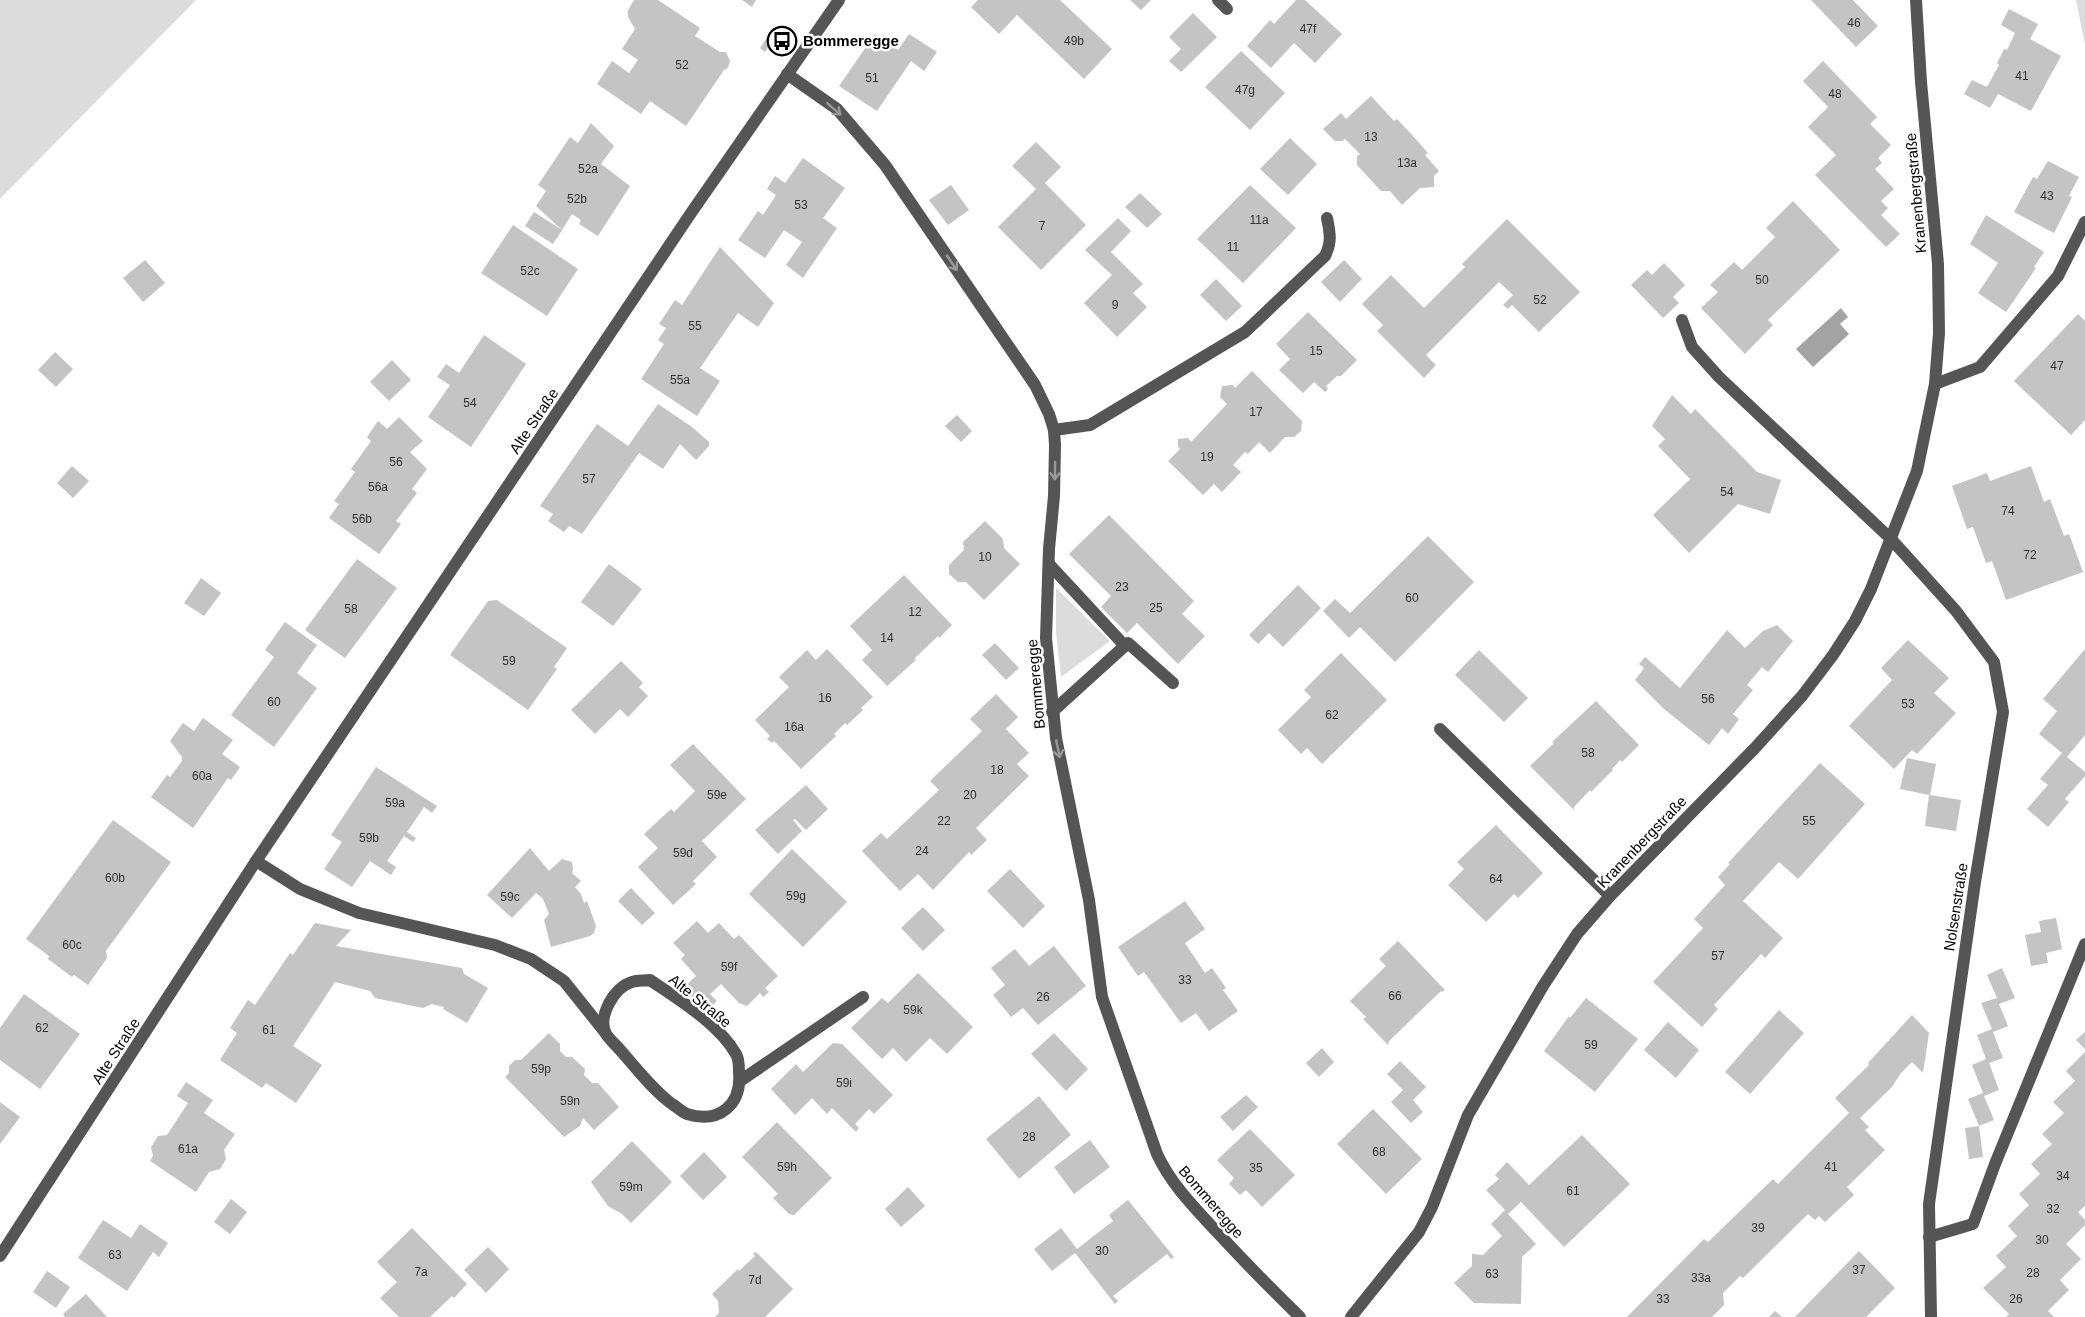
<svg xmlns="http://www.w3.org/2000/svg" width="2085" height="1317" font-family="Helvetica,sans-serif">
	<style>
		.green { fill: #dcdcdc }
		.water { fill: #a3a3a3 }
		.building { fill: #c4c4c4 }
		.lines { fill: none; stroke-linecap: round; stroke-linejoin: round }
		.lane { stroke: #555; stroke-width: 12 }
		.street { stroke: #555; stroke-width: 12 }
		.oneway { stroke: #999 }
		.labels { text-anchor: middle; stroke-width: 5; stroke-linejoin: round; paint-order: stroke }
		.number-label { font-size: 12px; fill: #313131 }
		.poi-label { font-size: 15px; font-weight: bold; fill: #000; stroke: #fff; text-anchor: start }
		.street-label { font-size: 15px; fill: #000; stroke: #fff }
	</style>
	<rect width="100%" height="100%" fill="#fff"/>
	<g class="green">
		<path d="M0,0H196L0,199Z"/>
		<path d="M2076,0H2085V45Z"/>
		<path d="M1056,588L1110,641L1061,677L1056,633Z"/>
	</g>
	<path class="water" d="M1841,308L1848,317L1840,324L1849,334L1813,367L1796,349Z"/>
	<g class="building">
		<path d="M634,0H658L700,28L695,36L720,52H726L730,61L728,68L724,70L686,126L650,101L641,114L597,84L612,61L629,73L638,60L622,49L635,29L628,17V10Z"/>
		<path d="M742,0H756L752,7Z"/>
		<path d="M978,0H1060L1112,49L1084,79L1017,15L999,34L971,7Z"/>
		<path d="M1130,0H1151L1141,10Z"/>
		<path d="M1296,0H1305L1342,34L1315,63L1294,43L1271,68L1247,46L1270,20L1274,24Z"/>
		<path d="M1811,0H1853L1878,26L1856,47Z"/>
		<path d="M2009,9L2038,24L2030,39L2061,56L2031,111L1998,94L1990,108L1964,94L1972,80L1987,87L1999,65L1997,63L2004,49L2007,50L2015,33L2001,25Z"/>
		<path d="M1193,13L1217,37L1181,72L1169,61L1181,49L1169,37Z"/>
		<path d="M773,29L778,33L765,52L760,48Z"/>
		<path d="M875,34L898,50L909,34L937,52L924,71L911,61L877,111L839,86Z"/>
		<path d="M1241,51L1285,93L1250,130L1205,87Z"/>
		<path d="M1823,61L1877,117L1870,124L1891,145L1878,158L1882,163L1875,169L1894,189L1881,201L1888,208L1881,215L1900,234L1886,247L1815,175L1836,155L1808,127L1828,107L1803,81Z"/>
		<path d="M1371,96L1394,121L1397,119L1413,136L1428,153L1425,155L1439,171L1434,176V187L1420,188L1402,205L1390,191H1381L1357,165V156L1360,154L1345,139L1342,141H1335L1323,129L1341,113L1346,119Z"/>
		<path d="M591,123L614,146L601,164L630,186L598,236L579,224L581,220L572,214L562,230L553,244L525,226L534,212L562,230L536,206L546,191L538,185L570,137L578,143Z"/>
		<path d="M1290,138L1317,164L1288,195L1260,169Z"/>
		<path d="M1036,142L1061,167L1045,183L1086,225L1041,270L998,227L1036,189L1012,166Z"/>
		<path d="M803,158L845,188L823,218L837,228L803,278L786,265L802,242L784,230L765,258L738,240L758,211L763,215L776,195L767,189L775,176L785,183Z"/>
		<path d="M2048,161L2079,177L2069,196L2072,197L2054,233L2014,212L2033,177L2037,179Z"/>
		<path d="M951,185L969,210L948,225L929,200Z"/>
		<path d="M1250,185L1296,228L1243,283L1197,239Z"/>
		<path d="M1140,193L1162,214L1147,228L1125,207Z"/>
		<path d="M1793,201L1840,250L1768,320L1773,325L1745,354L1701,308L1718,292L1710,285L1734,262L1742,270L1775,237L1766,228Z"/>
		<path d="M1986,215L2044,252L2034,267L2036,268L2006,312L1978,293L1998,263L1970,244Z"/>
		<path d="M1118,218L1131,231L1111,252L1143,284L1133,293L1147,307L1117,337L1084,303L1112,275L1085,250Z"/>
		<path d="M1507,219L1580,292L1539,332L1512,305L1508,309L1503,305L1513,295L1499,282L1426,355L1436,365L1424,378L1377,331L1383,325L1362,304L1391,275L1424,308L1465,267L1462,264Z"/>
		<path d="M513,225L578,269L547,316L481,273Z"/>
		<path d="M720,247L774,303L758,327L738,313L700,368L720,381L697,416L641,379L664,344L658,340L666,328L659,324L675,300L682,305Z"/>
		<path d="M145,260L165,283L143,302L123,278Z"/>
		<path d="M1344,260L1362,279L1340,302L1321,282Z"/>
		<path d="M1664,263L1685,285L1673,297L1679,303L1663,318L1631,285L1647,270L1652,275Z"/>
		<path d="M1216,279L1242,306L1226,321L1200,295Z"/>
		<path d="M1308,312L1357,360L1341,376H1337L1326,386L1328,389L1325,392L1314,382L1303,393L1279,370L1290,359L1276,344Z"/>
		<path d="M2078,314L2085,321V420L2071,435L2014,381Z"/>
		<path d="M484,335L526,364L471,447L428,417L450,385L437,377L446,364L459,373Z"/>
		<path d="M55,352L73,369L56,387L38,370Z"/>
		<path d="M392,360L411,380L389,401L370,382Z"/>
		<path d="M1252,371L1302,421L1301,431L1294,437H1285L1270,453L1259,442L1248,454L1245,452L1233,465L1241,472L1222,492L1214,484L1203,495L1168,461L1180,449L1178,446V439L1188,438L1191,442L1227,404L1220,397L1222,386L1233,385L1235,388Z"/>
		<path d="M1672,395L1691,414L1695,409L1757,472L1781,480L1770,514L1738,504L1689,553L1653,515L1690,479L1658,446L1665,439L1652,426Z"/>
		<path d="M658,404L692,427L709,442V446L696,460L680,444L663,469L639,453L582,534L569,526L564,532L548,521L553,514L540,506L597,424L628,446Z"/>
		<path d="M957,415L972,431L961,442L945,426Z"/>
		<path d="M399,417L423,441L410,452L427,469L412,489L417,493L396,521L401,524L379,554L329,518L339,504L334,501L355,472L351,469L371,441L367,437L378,421L387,429Z"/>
		<path d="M72,466L89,481L73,498L57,483Z"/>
		<path d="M2031,466L2044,502L2050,499L2064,536L2069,534L2083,572L2006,600L1992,561L1986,563L1973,527L1967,529L1952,486L1987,473L1990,481Z"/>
		<path d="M1109,515L1194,601L1182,614L1205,636L1178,664L1137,623L1127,633L1101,607L1111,596L1069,554Z"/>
		<path d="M985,521L1003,539L1004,548L1020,564L984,600L966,582H958L949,574V565L964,550L963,542Z"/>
		<path d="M1428,536L1474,582L1395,662L1360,627L1349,638L1323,611L1335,599L1350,613Z"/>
		<path d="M357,559L397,588L345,658L305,630Z"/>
		<path d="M609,564L642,589L613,626L581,602Z"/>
		<path d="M904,575L952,625L939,638L938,636L915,658L916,660L887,686L862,660L872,650L850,626Z"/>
		<path d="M201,578L221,593L204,616L184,603Z"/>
		<path d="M1298,585L1321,608L1283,647L1269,633L1258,644L1249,635Z"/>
		<path d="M497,600L567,648L554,667L557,669L528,710L450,655L488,601Z"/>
		<path d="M285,622L317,645L297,673L317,688L274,747L231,715L274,657L265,650Z"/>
		<path d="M1777,625L1793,641L1768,672L1762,667L1747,685L1753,690L1733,714L1739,719L1728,734L1722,728L1709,745L1664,709L1635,680L1644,668L1639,664L1645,657L1680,688L1727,630L1745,648L1763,631Z"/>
		<path d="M1908,640L1949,678L1934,693L1956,713L1917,754L1912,750L1894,769L1849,726L1892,680L1881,668Z"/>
		<path d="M995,643L1019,668L1006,680L982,655Z"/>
		<path d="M827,649L873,697L861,708L863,710L847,725L845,723L834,734L836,736L801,769L774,741L772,743L767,739L770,736L755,720L789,687L779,677L807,650L816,660Z"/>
		<path d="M2085,649V735L2067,757L2085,772V776L2065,799L2069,802L2048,827L2027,809L2048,785L2040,779L2062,753L2039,734L2057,711L2043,699Z"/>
		<path d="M1479,650L1528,698L1504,722L1455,675Z"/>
		<path d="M1341,653L1387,700L1322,764L1307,748L1301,754L1278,730L1311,697L1304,690Z"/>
		<path d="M621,661L643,683L639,687L648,696L628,717L620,709L595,734L571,710Z"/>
		<path d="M996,694L1018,717L1006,729L1029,753L1017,764L1029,776L976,828L987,840L971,855L969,852L933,890L918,874L900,891L862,851L881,833L887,839L939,790L930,781L982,731L970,719Z"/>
		<path d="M1596,701L1639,745L1622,762L1620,760L1612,769L1613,770L1591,792L1590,790L1574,807V810L1530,766L1554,743L1552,742Z"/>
		<path d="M203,718L233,740L222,754L240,767L231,780L228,778L193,828L151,797L167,775L170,777L182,761V757L170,741L183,723L194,731Z"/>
		<path d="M693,744L746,799L702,841L717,857L693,881L696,884L673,905L638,867L658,848L644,834L671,809L674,812L695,791L670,765Z"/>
		<path d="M1907,758L1936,764L1930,795L1961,800L1956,831L1925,826L1929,795L1900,789Z"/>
		<path d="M1820,763L1865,804L1798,879L1779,862L1743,901L1783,938L1765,958L1761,954L1714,1005L1718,1009L1702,1027L1653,982L1703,928L1694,919L1725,885L1718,877L1730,864L1728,863Z"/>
		<path d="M376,767L437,806L432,813L424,807L407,832L416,838L413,842L404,836L387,861L396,867L391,875L370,861L352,887L324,869L342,842L331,835Z"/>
		<path d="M806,785L828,809L806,830L795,819L793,820L802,831L778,854L755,830Z"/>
		<path d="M113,820L171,862L106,951L107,958L88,985L74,975L72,977L48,959L49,956L26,939Z"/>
		<path d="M1496,825L1543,873L1518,898L1514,894L1486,922L1448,885L1464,869L1457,862Z"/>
		<path d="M530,848L549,871L562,859L572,862L573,869L572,873L581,881L575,887L581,894L584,903L587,901L596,926L594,933L590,936L551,947L544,920L549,914L543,899L536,893L512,918L487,895Z"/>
		<path d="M792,849L847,902L803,947L749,894Z"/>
		<path d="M1010,869L1045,906L1023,928L987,891Z"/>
		<path d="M631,888L655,913L642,925L618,901Z"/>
		<path d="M1185,901L1205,929L1185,943L1205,973L1212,968L1226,988L1223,990L1238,1011L1209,1031L1196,1013L1181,1023L1144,972L1138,976L1118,947Z"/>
		<path d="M923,907L945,930L923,951L901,928Z"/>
		<path d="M2056,918L2062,949L2046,953L2048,963L2031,966L2025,935L2041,932L2039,921Z"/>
		<path d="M697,921L708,933L719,923L734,939L739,935L778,976L765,988L769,992L763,997L760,993L747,1006L739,1003L721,984L710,994L717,1001L706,1012L683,988L696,976L681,959L685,955L673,943Z"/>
		<path d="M315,923L351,930L336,946L462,968L464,974L488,988L467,1023L443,1009L444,1007L432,1004L423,1008L375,998L370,991L335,982L293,1046L322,1065L296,1103L266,1083L262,1088L220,1060L237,1033L230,1028L248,1000L255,1005L290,953L293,955Z"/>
		<path d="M1398,941L1445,990L1442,992L1441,991L1389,1041L1388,1045L1363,1019L1366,1017L1350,1001L1386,966L1379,959Z"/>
		<path d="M1054,946L1086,986L1038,1025L1023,1008L1011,1017L993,995L1005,985L991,968L1015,949L1029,966Z"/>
		<path d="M2002,968L2015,998L1999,1004L2008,1026L1993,1032L2003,1058L1989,1063L1999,1090L1984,1096L1994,1120L1979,1126L1968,1099L1983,1093L1972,1065L1986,1059L1977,1035L1992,1029L1981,1003L1997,998L1987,975Z"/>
		<path d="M918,973L973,1027L947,1054L930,1038L906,1062L893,1048L882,1059L851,1028L882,998L888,1003Z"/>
		<path d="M24,994L80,1034L40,1089L0,1060V1028Z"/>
		<path d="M1586,998L1638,1039L1595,1092L1544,1051L1569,1016L1570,1018Z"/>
		<path d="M1779,1010L1804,1033L1750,1094L1725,1072Z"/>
		<path d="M1912,1015L1929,1033L1923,1073L1912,1062L1901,1073L1892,1087L1860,1118L1869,1127L1865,1130L1885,1150L1847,1187L1854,1195L1825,1222L1819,1216L1815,1220L1808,1214L1743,1278L1740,1276L1723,1293L1724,1305L1712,1317H1627L1704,1239L1708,1242L1773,1179L1778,1184L1849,1113L1835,1098L1869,1065L1868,1063Z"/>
		<path d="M1668,1022L1699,1050L1676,1078L1644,1050Z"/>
		<path d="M2085,1032V1049L2076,1040Z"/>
		<path d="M549,1033L560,1044V1051L566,1057H572L585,1069L584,1075L592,1083H598L619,1107L594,1130L583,1118L580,1126L564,1137L505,1077L509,1073V1066L515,1060H521Z"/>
		<path d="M1054,1033L1088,1069L1066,1091L1031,1054Z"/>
		<path d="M833,1043L842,1044L893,1095L874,1114L869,1109L855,1124L859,1128L856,1132L832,1108L827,1114L812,1098L795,1115L771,1089L796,1064L803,1072Z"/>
		<path d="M1322,1048L1334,1062L1319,1077L1306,1063Z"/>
		<path d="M2085,1052V1206L2078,1212L2085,1220V1225L2066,1244L2081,1259L2060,1280L2069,1290L2048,1311L2054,1317H2006L2009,1314L1983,1288L2006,1267L1996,1256L2017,1236L2008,1226L2029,1205L2019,1194L2040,1174L2031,1164L2052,1144L2042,1134L2064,1113L2053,1102L2075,1081L2066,1071Z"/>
		<path d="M1400,1061L1426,1087L1413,1100L1423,1112L1411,1123L1391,1102L1403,1090L1387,1074Z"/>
		<path d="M186,1082L213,1100L204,1113L235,1134L224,1150L226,1159L220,1169L209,1172L196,1192L150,1161L153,1156L151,1147L158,1136L167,1135L188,1103L177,1096Z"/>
		<path d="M1246,1095L1258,1107L1233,1131L1220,1117Z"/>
		<path d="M1039,1096L1071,1135L1019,1179L986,1139Z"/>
		<path d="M0,1102L20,1117L0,1144Z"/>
		<path d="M1373,1109L1422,1159L1386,1194L1337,1144Z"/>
		<path d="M777,1122L832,1178L794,1215L789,1214L773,1198L778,1194L742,1157Z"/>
		<path d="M1979,1126L1983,1157L1969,1159L1965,1128Z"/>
		<path d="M1250,1129L1295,1175L1262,1207L1246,1190L1240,1195L1229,1184L1234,1178L1217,1160Z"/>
		<path d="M1582,1135L1630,1184L1564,1247L1521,1202L1508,1214L1536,1244L1522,1257L1521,1304L1474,1303L1454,1283L1472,1266V1254L1483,1255L1502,1236L1491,1224L1505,1210L1486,1190L1499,1179L1495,1175L1507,1162L1529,1185Z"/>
		<path d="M1090,1140L1110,1167L1074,1194L1054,1167Z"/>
		<path d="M632,1141L672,1182L631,1223L622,1214L608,1206L591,1182Z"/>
		<path d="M704,1152L727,1177L703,1200L680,1176Z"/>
		<path d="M908,1187L925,1206L901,1227L885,1209Z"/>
		<path d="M231,1199L247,1212L230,1234L214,1222Z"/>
		<path d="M1128,1200L1174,1257L1171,1259L1167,1254L1113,1296L1118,1301L1115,1304L1075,1253L1052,1271L1034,1249L1061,1228L1077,1249L1113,1221L1109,1215Z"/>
		<path d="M103,1220L131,1238L140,1224L168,1243L159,1257L153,1252L127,1291L78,1258Z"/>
		<path d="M412,1228L467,1284L454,1298L452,1296L430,1317H399L380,1298L397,1282L377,1262Z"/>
		<path d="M488,1247L509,1269L486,1293L464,1270Z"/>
		<path d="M1859,1251L1895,1288L1866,1317H1795Z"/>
		<path d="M756,1252L793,1289L765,1317H715L719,1313L718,1301L712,1294L738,1269L739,1271L755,1256L753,1254Z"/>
		<path d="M47,1271L70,1287L56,1308L33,1292Z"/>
		<path d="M86,1294L107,1317H65L63,1314Z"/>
		<path d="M1775,1311L1782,1317H1769Z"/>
	</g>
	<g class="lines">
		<g class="lane">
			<path d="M1218,0L1227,9"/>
			<path d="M1682,320L1692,347L1719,377L1891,539"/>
			<path d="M1054,430L1090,425L1245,332L1325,256C1332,242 1330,233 1327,218"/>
			<path d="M1049,564L1125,646"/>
			<path d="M1052,712L1128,643L1173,683"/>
			<path d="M1440,729L1610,896"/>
			<path d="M740,1081L863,997"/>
			<path d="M1929,1237L1973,1224L1995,1164L2085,944"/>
		</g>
		<g class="street">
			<path d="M787,74L837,109L885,165L1035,385L1049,414L1054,430L1055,445L1054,496L1049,549L1046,638L1056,738L1089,900L1102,997L1157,1154C1171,1184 1193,1206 1216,1231C1243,1260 1271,1289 1300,1317"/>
			<path d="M1935,384L1980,367L2058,276L2085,222"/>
			<path d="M1891,539L1956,611L1994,662L2003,712L1975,882L1929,1204L1931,1317"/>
			<path d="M256,861L300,889L359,913L495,945L531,959L564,981L604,1031"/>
			<path d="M650,980C679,1000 718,1023 736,1054C739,1059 739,1066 739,1072C742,1105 719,1124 687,1114C682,1112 677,1107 672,1104C653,1090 637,1069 621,1051C617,1046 610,1040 606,1034C597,1017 614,987 632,982C637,980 644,981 650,980Z"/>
			<path d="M0,1256L256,861L691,213L839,0"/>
			<path d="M1351,1317L1419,1232L1432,1207L1468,1115L1543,986L1577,934L1610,896L1755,748L1802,696L1833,655L1855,621L1871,589L1917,471L1935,384L1939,333L1938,264L1921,82L1916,0"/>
		</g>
	</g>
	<defs><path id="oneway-shaft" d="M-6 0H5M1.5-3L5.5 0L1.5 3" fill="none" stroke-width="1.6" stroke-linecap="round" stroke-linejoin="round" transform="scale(1.5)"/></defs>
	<g class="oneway">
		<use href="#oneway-shaft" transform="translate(834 109) rotate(41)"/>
		<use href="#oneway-shaft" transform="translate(952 263) rotate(56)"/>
		<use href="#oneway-shaft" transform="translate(1055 471) rotate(91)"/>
		<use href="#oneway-shaft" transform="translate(1058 749) rotate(78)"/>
	</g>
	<defs>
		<g id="bus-ring" transform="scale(1.5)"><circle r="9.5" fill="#fff" stroke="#000" stroke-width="1.5"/><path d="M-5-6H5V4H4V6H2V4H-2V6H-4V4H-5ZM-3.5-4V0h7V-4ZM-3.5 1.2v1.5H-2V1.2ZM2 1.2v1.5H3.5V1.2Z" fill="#000"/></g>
	</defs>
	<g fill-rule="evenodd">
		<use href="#bus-ring" x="782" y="41"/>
	</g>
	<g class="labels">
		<g class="number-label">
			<text x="1854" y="27">46</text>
			<text x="1308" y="33">47f</text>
			<text x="1074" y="45">49b</text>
			<text x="682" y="69">52</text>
			<text x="2022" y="80">41</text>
			<text x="872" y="82">51</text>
			<text x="1245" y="94">47g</text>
			<text x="1835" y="98">48</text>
			<text x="1371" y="141">13</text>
			<text x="1407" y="167">13a</text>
			<text x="588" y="173">52a</text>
			<text x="2047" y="200">43</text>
			<text x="577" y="203">52b</text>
			<text x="801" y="209">53</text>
			<text x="1259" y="224">11a</text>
			<text x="1042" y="230">7</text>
			<text x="1233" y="251">11</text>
			<text x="530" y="275">52c</text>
			<text x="1762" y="284">50</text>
			<text x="1540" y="304">52</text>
			<text x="1115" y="309">9</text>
			<text x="695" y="330">55</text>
			<text x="1316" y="355">15</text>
			<text x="2057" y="370">47</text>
			<text x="680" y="384">55a</text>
			<text x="470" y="407">54</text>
			<text x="1256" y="416">17</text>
			<text x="1207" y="461">19</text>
			<text x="396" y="466">56</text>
			<text x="589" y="483">57</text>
			<text x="378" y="491">56a</text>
			<text x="1727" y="496">54</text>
			<text x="2008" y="515">74</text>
			<text x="362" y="523">56b</text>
			<text x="2030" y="559">72</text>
			<text x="985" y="561">10</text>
			<text x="1122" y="591">23</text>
			<text x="1412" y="602">60</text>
			<text x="1156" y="612">25</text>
			<text x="351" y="613">58</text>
			<text x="915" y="616">12</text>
			<text x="887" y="642">14</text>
			<text x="509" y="665">59</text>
			<text x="825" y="702">16</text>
			<text x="1708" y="703">56</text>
			<text x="274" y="706">60</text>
			<text x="1908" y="708">53</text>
			<text x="1332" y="719">62</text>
			<text x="794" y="731">16a</text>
			<text x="1588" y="757">58</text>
			<text x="997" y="774">18</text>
			<text x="202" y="780">60a</text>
			<text x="717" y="799">59e</text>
			<text x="970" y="799">20</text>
			<text x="395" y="807">59a</text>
			<text x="944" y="825">22</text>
			<text x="1809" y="825">55</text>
			<text x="369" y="842">59b</text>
			<text x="922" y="855">24</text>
			<text x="683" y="857">59d</text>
			<text x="115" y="882">60b</text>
			<text x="1496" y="883">64</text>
			<text x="796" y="900">59g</text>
			<text x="510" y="901">59c</text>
			<text x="72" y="949">60c</text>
			<text x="1718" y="960">57</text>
			<text x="729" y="971">59f</text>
			<text x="1185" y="984">33</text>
			<text x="1395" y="1000">66</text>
			<text x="1043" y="1001">26</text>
			<text x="913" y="1014">59k</text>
			<text x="42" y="1032">62</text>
			<text x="269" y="1034">61</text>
			<text x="1591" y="1049">59</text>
			<text x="541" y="1073">59p</text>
			<text x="844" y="1087">59i</text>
			<text x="570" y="1105">59n</text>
			<text x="1029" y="1141">28</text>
			<text x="188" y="1153">61a</text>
			<text x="1379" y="1156">68</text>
			<text x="787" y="1171">59h</text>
			<text x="1831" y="1171">41</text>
			<text x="1256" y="1172">35</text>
			<text x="2063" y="1180">34</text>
			<text x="631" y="1191">59m</text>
			<text x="1573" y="1195">61</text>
			<text x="2053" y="1213">32</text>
			<text x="1758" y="1232">39</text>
			<text x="2042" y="1244">30</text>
			<text x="1102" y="1255">30</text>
			<text x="115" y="1259">63</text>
			<text x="1859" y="1274">37</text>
			<text x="421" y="1276">7a</text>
			<text x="2033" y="1277">28</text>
			<text x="1492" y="1278">63</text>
			<text x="1701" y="1282">33a</text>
			<text x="755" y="1284">7d</text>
			<text x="1663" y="1303">33</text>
			<text x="2016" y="1303">26</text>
		</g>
		<g class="poi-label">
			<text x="803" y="46">Bommeregge</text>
		</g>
		<g class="street-label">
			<text transform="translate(1916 193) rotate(-95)" y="5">Kranenbergstraße</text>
			<text transform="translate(534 421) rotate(-56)" y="5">Alte Straße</text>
			<text transform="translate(1036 684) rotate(-95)" y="5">Bommeregge</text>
			<text transform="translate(1642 842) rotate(-46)" y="5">Kranenbergstraße</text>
			<text transform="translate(1956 907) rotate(-81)" y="5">Nolsenstraße</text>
			<text transform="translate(700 1001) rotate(39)" y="5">Alte Straße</text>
			<text transform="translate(116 1051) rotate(-57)" y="5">Alte Straße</text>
			<text transform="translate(1211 1202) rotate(49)" y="5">Bommeregge</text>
		</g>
	</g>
</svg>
